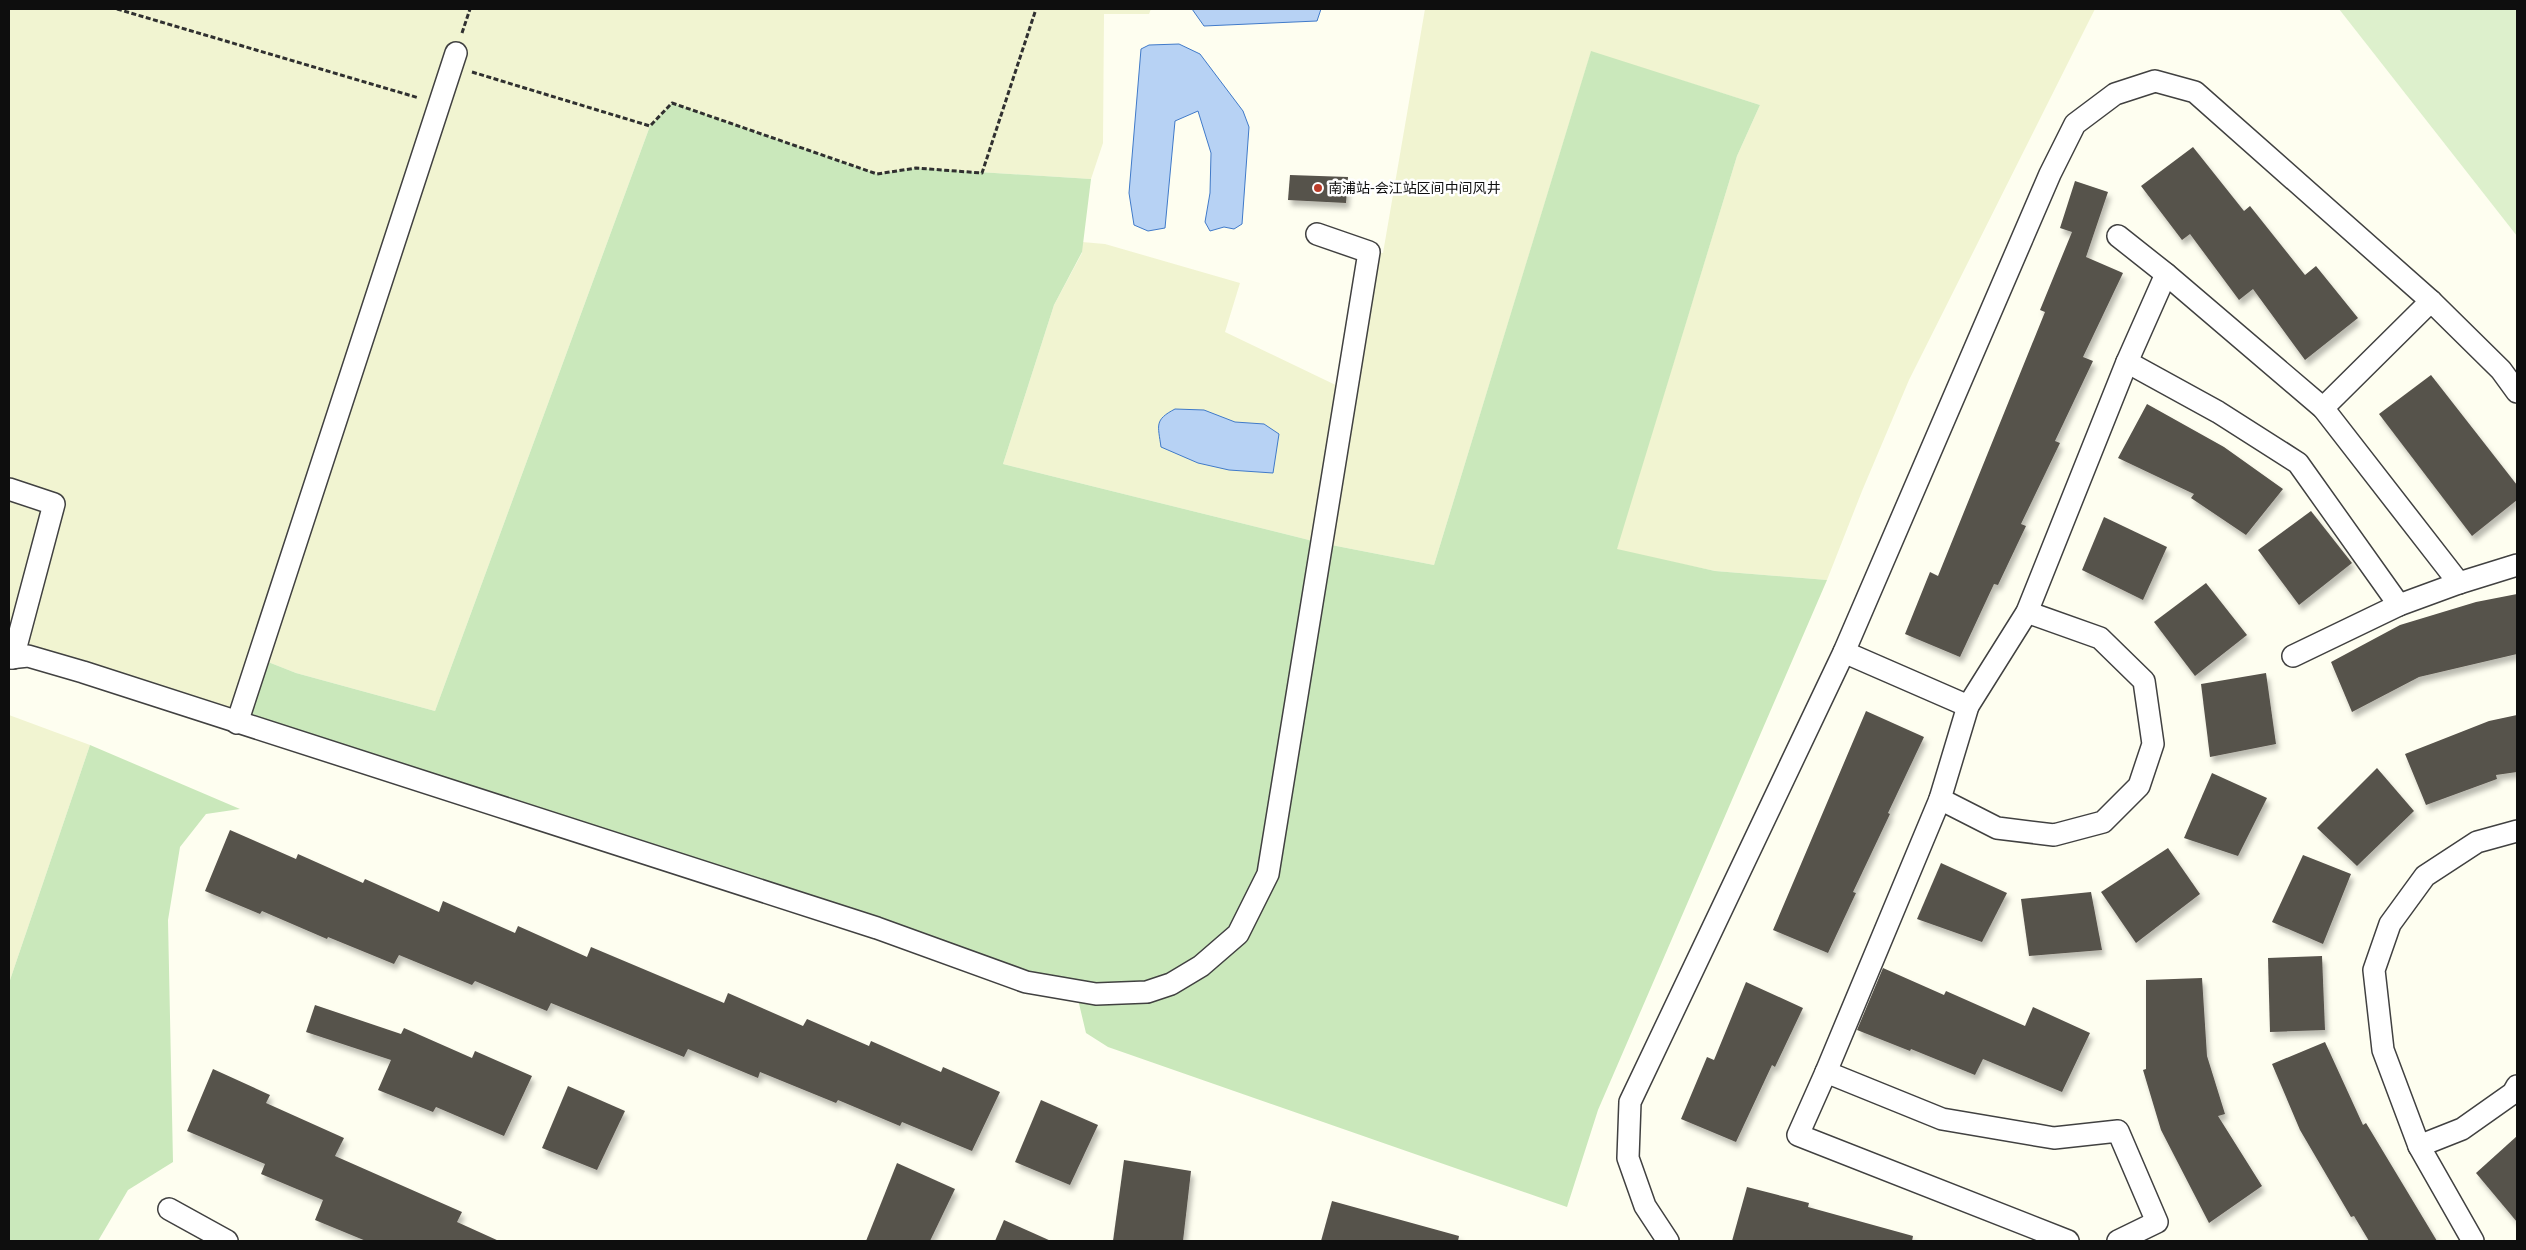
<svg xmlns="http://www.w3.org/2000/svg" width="2526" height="1250" font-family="Georgia,'Noto Sans SC',serif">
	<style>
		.farmland { fill: #f1f4d1 }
		.green { fill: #cae8bb }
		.pitch { fill: #ddf0cc }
		.water { fill: #b7d2f4; stroke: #407ac9 }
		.building { fill: #57524b; filter: url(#shadow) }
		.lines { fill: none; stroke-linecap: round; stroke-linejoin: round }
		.minor-casing { stroke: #414141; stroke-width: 24 }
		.path { stroke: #303030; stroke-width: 3; stroke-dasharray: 5 2.5; stroke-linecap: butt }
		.minor { stroke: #fff; stroke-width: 21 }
		.poi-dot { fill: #bb3d2a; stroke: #fff; stroke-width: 2 }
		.labels { text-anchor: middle; stroke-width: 5; stroke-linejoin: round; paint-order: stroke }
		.poi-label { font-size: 14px; fill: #0e0e0e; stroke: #fff; text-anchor: start }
	</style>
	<defs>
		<filter id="shadow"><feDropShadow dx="3" dy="5.5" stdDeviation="2.5" flood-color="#0004"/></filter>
	</defs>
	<rect width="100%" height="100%" fill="#fefef0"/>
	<g class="farmland">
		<path d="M9,9H1151L1149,14H1104L1103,143L1091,179L916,168L877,174L672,104L650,126L435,711L296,673L258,658L237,723L9,658Z"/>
		<path d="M1425,9H2095L1909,380L1862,491L1827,580L1715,571L1616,550L1737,156L1760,105L1591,52L1434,565L1321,543L1003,464L1054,305L1082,253V242L1105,244L1240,283L1225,332L1346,390L1369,252L1383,253Z"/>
		<path d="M9,715L90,745L9,983Z"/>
	</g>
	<g class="green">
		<path d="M1591,51L1760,105L1737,156L1617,549L1715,571L1827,580L1598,1110L1567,1207L1108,1047L1086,1033L1076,991L237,723L258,658L296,673L435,711L650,126L672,103L877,174L916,168L1091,179L1082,252L1054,305L1003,464L1321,543L1434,565Z"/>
		<path d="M90,745L240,809L206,814L180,847L168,920L173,1162L128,1190L98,1241H9V983Z"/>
	</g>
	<path class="pitch" d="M2339,9H2517V236Z"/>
	<g class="water">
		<path d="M1192,9H1321L1317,21L1204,26Z"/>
		<path d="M1179,44L1200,54L1243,111L1249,127L1242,224L1234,229L1224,227L1210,231L1205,222L1210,193L1211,153L1198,111L1175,121L1165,228L1148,231L1134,225L1129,193L1141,49L1149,45Z"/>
		<path d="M1175,409L1204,410L1235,422L1264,424L1279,434L1273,473L1229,470L1198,463L1161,447C1158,425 1154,420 1175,409Z"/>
	</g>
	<g class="building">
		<path d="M2193,147L2244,211L2250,206L2305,275L2316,266L2358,318L2305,360L2253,289L2239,300L2190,234L2182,240L2141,186Z"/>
		<path d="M1290,175L1348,177L1346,203L1288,200Z"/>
		<path d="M2075,181L2108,192L2086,257L2123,273L2083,357L2093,361L2055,441L2060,443L2021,524L2026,526L1998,585L1994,584L1960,657L1905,634L1930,572L1938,576L2045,312L2040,310L2072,232L2060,228Z"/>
		<path d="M2431,375L2517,485V500L2472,536L2379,414Z"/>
		<path d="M2147,404L2224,447L2283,489L2246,535L2191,498L2194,494L2118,458Z"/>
		<path d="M2311,511L2352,563L2299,605L2258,550Z"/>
		<path d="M2104,517L2167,547L2143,600L2082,570Z"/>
		<path d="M2206,583L2247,635L2195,676L2154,622Z"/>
		<path d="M2517,594V654L2419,677L2352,712L2331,662L2400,625L2476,602Z"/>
		<path d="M2266,673L2276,744L2210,757L2201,684Z"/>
		<path d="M1866,711L1924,737L1888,813L1890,814L1853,892L1856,893L1828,953L1773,930Z"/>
		<path d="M2517,715V772L2496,775L2497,779L2426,805L2405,754L2489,721Z"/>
		<path d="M2377,768L2414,811L2357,866L2317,828Z"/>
		<path d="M2212,773L2267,798L2238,856L2184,838Z"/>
		<path d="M230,830L296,859L298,854L363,883L365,879L439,912L443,901L515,933L518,926L587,957L591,947L724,1003L728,993L803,1026L807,1019L869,1046L871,1041L941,1072L943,1067L1000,1092L972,1151L902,1122L900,1126L838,1100L836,1103L760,1072L758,1078L688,1049L684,1057L551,1003L547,1011L475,981L472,985L399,955L394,964L328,937L327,939L262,911L260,914L205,891Z"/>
		<path d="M2168,848L2200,894L2136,943L2101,892Z"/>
		<path d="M2303,855L2351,874L2323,944L2272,922Z"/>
		<path d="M1941,863L2007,893L1982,942L1917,919Z"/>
		<path d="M2091,892L2102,950L2029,956L2021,899Z"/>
		<path d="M2322,956L2325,1030L2270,1032L2268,958Z"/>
		<path d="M1883,968L1944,995L1946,991L2025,1026L2033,1007L2090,1033L2062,1092L1983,1059L1975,1075L1911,1049L1910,1051L1857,1030Z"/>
		<path d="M2202,978L2207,1056L2225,1114L2218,1116L2262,1186L2209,1223L2161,1130L2143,1070L2146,1069V980Z"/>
		<path d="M1746,982L1803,1008L1775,1067L1772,1065L1736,1142L1681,1119L1707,1057L1714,1060Z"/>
		<path d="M315,1005L401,1034L404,1028L472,1058L475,1051L532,1076L504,1136L436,1107L433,1112L378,1090L391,1060L306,1032Z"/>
		<path d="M2325,1042L2363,1125L2366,1123L2437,1241H2369L2354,1216L2351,1217L2300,1130L2272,1064Z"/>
		<path d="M213,1069L270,1095L266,1103L344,1138L335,1156L462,1212L457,1222L499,1241H366L315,1220L323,1200L261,1174L265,1164L187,1131Z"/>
		<path d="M568,1086L625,1111L597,1170L542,1148Z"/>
		<path d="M1041,1100L1098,1125L1070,1185L1015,1162Z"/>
		<path d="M2517,1136V1222L2476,1173Z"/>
		<path d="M1124,1160L1191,1171L1183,1241H1113Z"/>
		<path d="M897,1163L955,1189L930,1241H866Z"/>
		<path d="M1747,1187L1809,1203L1808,1207L1913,1236L1912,1241H1732Z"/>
		<path d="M1332,1201L1459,1236L1458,1241H1321Z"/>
		<path d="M1004,1220L1051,1241H995Z"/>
	</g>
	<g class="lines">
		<g class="minor-casing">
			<g id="minor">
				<path d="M2118,236L2166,274L2323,408L2459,583"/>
				<path d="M2127,362L2218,412L2298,463L2399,605"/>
				<path d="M2323,408L2431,301"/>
				<path d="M9,489L54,504L13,658"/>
				<path d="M1844,652L1968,706"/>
				<path d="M2293,656L2399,605L2459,583L2517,565"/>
				<path d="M9,658L28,656L83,672L877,928L1026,982L1096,994L1147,992L1171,984L1201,966L1238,934L1268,874L1369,252L1317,234"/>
				<path d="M237,723L456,53"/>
				<path d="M1940,799L1997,828L2054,835L2103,822L2139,786L2153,744L2144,681L2100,638L2027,612"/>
				<path d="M1826,1072L1940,799L1968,706L2027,612L2127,362L2166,274"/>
				<path d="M2419,1146L2462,1129L2513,1093L2517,1086"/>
				<path d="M169,1209L227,1241"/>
				<path d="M1668,1241L1645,1206L1628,1158L1630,1102L1844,652L2050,174L2075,124L2115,94L2155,81L2195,92L2431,301L2501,370L2517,392"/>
				<path d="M2068,1241L1798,1135L1826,1072L1942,1119L2054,1138L2118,1131L2157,1222L2118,1241"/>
				<path d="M2473,1241L2419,1146L2383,1050L2374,970L2390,924L2425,876L2477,842L2517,831"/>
			</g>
		</g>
		<g class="path">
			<path d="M117,9L419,98"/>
			<path d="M462,33L470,9"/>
			<path d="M472,72L650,126L672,103L877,174L916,168L982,173L1036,9"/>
		</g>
		<use href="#minor" class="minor"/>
	</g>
	<circle class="poi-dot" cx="1318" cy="188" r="5"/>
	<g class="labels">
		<g class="poi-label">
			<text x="1328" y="193">南浦站-会江站区间中间风井</text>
		</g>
	</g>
	<rect width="2526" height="1250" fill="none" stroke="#0e0e0e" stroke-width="20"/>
</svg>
